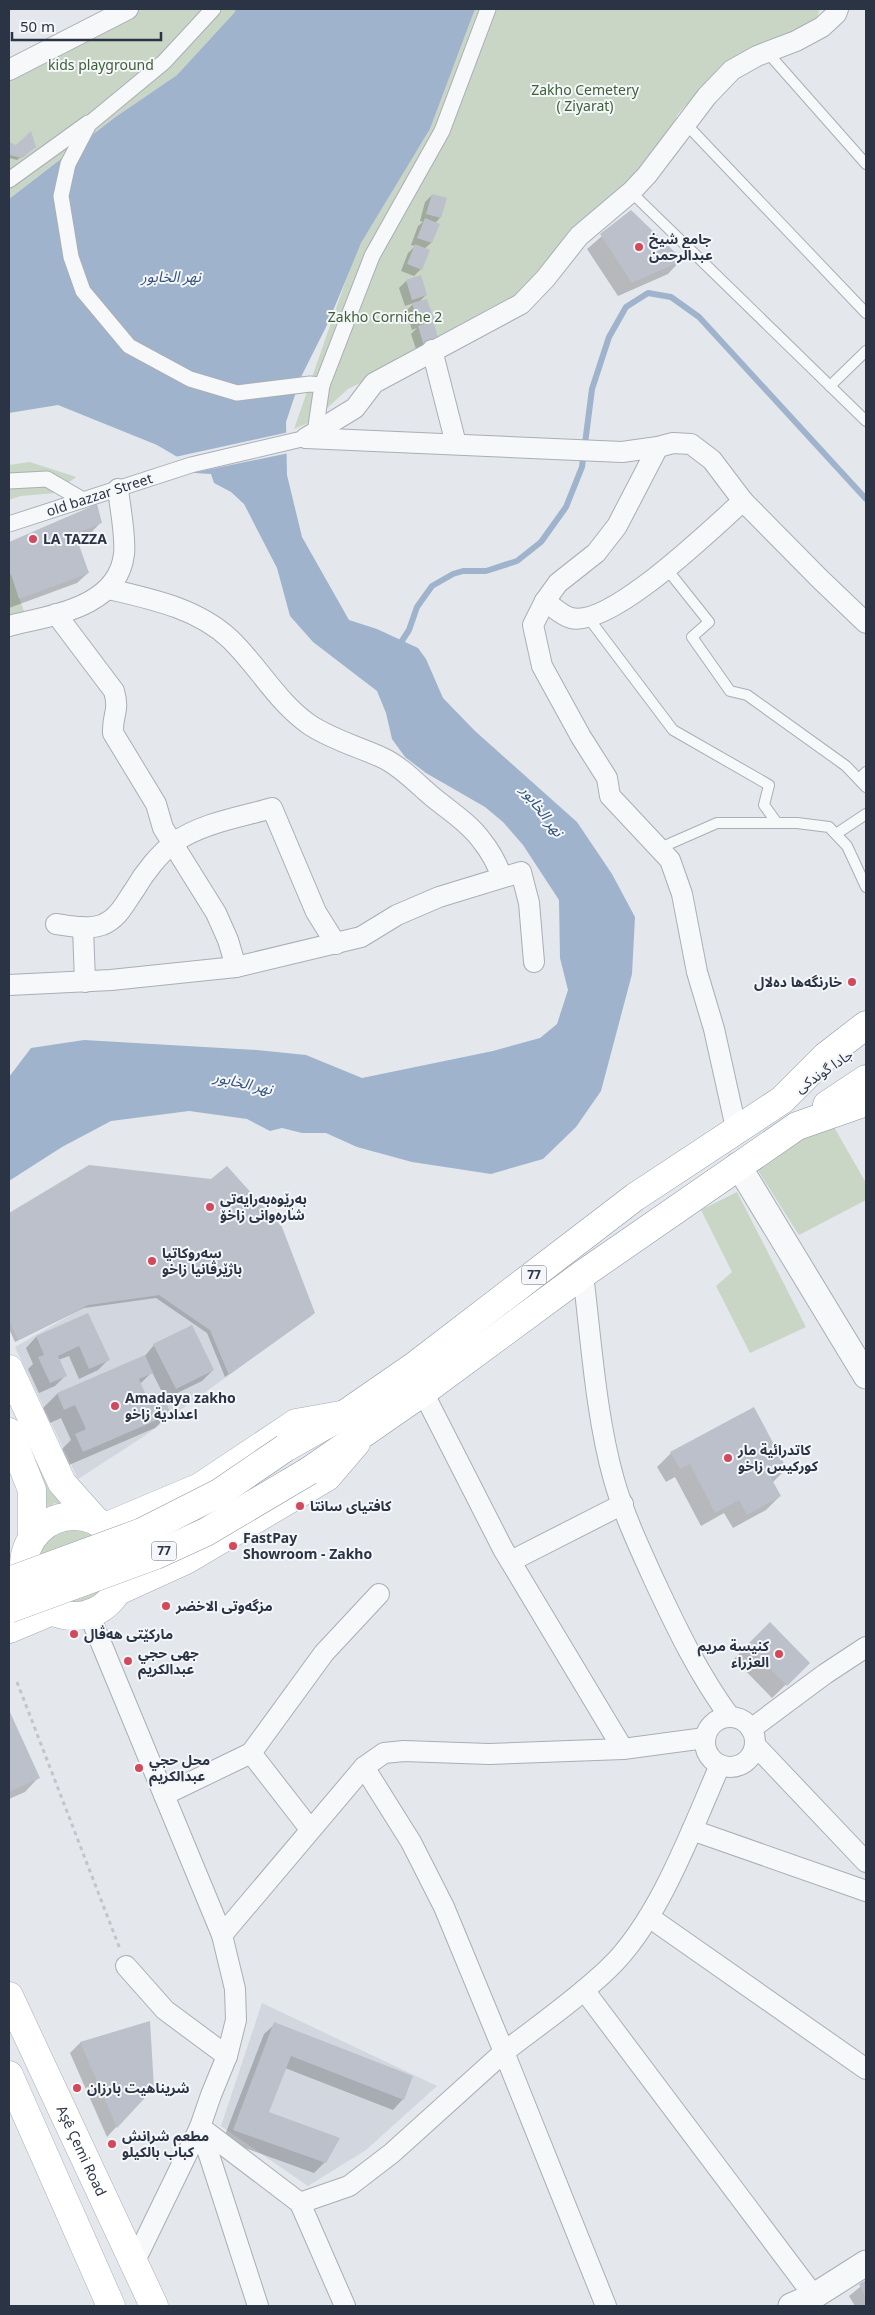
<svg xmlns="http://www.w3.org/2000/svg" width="875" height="2315" font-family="'Noto Sans','Noto Sans Arabic',sans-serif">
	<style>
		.built { fill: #d2d6de }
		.green { fill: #c9d6c5 }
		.water { fill: #9fb4cc }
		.pier { fill: #e4e7ec }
		.shadow { fill: #0003; fill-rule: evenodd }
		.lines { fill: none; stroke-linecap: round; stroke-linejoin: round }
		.stream { stroke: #9fb4cc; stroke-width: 6 }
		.building { fill: #bbc0ca }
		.service-casing { stroke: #a9aeb7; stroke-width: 12 }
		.pedestrian-casing { stroke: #a9aeb7; stroke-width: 17 }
		.minor-casing { stroke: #a9aeb7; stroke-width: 22 }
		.tertiary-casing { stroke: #a9aeb7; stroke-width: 27 }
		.secondary-casing { stroke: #a9aeb7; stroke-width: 29 }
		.primary-casing { stroke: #a3abb8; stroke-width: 29 }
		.trunk-casing { stroke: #8b94a3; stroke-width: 29 }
		.path { stroke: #c2c5cb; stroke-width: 3; stroke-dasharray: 4 4; stroke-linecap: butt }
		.service { stroke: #f7f8fa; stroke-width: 10 }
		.pedestrian { stroke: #f7f8fa; stroke-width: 15 }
		.minor { stroke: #f7f8fa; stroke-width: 20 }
		.tertiary { stroke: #f7f8fa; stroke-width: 25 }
		.secondary { stroke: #fff; stroke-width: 28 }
		.primary { stroke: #fff; stroke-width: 28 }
		.trunk { stroke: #fff; stroke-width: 28 }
		.trunk-bridge-casing { stroke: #8b94a3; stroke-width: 29; stroke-linecap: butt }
		.trunk-bridge { stroke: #fff; stroke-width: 28 }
		.poi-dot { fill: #d1495b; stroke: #f4f6f9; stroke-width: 2 }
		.labels { text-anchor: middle; stroke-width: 4; stroke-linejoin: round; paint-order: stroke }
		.shield { fill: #f4f6f9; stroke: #676e7b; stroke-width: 1 }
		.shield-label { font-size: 12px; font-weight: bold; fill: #2b3445 }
		.park-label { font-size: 14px; fill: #3f6138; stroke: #f4f6f9 }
		.poi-label { font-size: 14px; font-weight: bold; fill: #2b3445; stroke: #f4f6f9; text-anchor: start }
		.street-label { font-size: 14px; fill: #2b3445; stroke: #f4f6f9 }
		.water-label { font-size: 15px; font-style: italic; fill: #34527a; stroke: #f4f6f9 }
	</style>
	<rect width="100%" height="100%" fill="#e4e7ec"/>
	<g class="built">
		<path d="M159,1295L210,1330L229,1375L143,1437L78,1479L15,1347L88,1305Z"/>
		<path d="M262,2003L437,2086L366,2150L308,2186L221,2126Z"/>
	</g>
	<g class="green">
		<path d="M128,9H236L234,13L177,75L111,120L9,199V70Z"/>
		<path d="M475,9H820L815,22L723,64L678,114L661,148L508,311L348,389L313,421L294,429L356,251L430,129Z"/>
		<path d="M30,462L76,477L55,493L21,496L9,500V465Z"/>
		<path d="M11,574L26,617L9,622V575Z"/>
		<path d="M830,1120L866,1183V1200L799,1235L752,1161Z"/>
		<path d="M737,1192L806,1327L750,1353L716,1286L732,1272L701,1210Z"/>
		<path d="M16,1416L74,1509L54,1503L44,1516L39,1482Z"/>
		<path d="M65,1526C79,1526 88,1528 99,1535L108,1589C94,1606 79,1611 57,1605L31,1569C33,1547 44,1533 65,1526Z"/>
	</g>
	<path class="water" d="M236,9H475L430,129L361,243L328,323L301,377L286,422L287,475L302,537L349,620L377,629L418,648L426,659L443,698L475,731L577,822L612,874L635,917L632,974L601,1091L576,1127L543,1159L491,1174L412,1162L357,1147L326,1133H302L282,1128L270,1131L247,1119L189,1111L111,1121L62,1147L9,1181V1077L31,1048L84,1040L257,1050L306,1055L362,1078L493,1051L540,1038L557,1024L568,990L560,958L559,900L523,845L503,822L485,807L426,773L405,757L392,739L386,713L377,691L313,642L290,616L277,568L244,504L231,492L214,483L211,474L195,473L191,465L157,445L58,405L9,413V199L114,118L177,75L234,13Z"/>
	<path class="pier" d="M289,432V453L192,473L189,466L175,457Z"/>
	<g class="shadow">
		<path d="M9,143L17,146L31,150L17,160L9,158Z"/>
		<path d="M432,195L440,218L435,223L431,243L424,249L421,269L414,276L401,271L408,253L415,246L411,245L418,226L423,222L420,221L425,202Z"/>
		<path d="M631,211L681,260L668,274L618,296L587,249Z"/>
		<path d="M406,281L426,295L418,303L432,319L427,324L431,348L417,352L411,334L417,328L412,330L406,311L414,303L405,306L399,288Z"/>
		<path d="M101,522L91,533L76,539L88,573L77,583L9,608V543L28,536Z"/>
		<path d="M89,1167L212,1180L311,1316L225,1377L207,1333L156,1298L84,1308L15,1342L9,1329V1214Z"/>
		<path d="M88,1314L108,1360L98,1370L79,1379L69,1356L58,1360L65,1376L55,1386L39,1393L28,1369L33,1364L26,1348L36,1337Z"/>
		<path d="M154,1345L213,1370L202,1381L163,1400L169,1414L155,1428L69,1465L62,1449L71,1440L61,1418L50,1423L43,1408L57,1394L144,1357ZM152,1372L165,1398L149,1405L140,1384Z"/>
		<path d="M671,1453L786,1469L772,1483L780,1496L766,1510L733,1528L724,1513L701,1526L675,1477L666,1482L657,1467Z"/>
		<path d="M770,1623L808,1663L772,1698L734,1659Z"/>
		<path d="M9,1713L38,1778L25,1792L9,1799Z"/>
		<path d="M149,2022L152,2088L107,2137L70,2053L80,2043Z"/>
		<path d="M275,2024L403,2099L393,2110L285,2068L268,2113L325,2162L314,2173L223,2140L264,2034Z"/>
		<path d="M866,2282V2306H855L849,2296Z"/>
	</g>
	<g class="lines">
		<path class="stream" d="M398,647L409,630L417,607L432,586L453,574L463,571H486L517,561L541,542L566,507L582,467L592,389L609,337L626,307L648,293L671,297L699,317L866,499"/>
	</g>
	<g class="building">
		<path d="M31,131L36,147L22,158L9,155V142L16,145Z"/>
		<path d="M432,194L447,198L441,218L426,214Z"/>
		<path d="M631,210L683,260L632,283L600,234Z"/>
		<path d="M425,218L440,224L432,243L417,238Z"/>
		<path d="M415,244L430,250L422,270L407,264Z"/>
		<path d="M421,275L427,295L412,300L406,280Z"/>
		<path d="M427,299L434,319L418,323L412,303Z"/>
		<path d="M433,321L439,341L424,346L418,326Z"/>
		<path d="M97,504L102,523L75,534L89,573L19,599L11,574L9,575V542Z"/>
		<path d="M89,1165L211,1179L227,1166L282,1227L315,1313L229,1375L210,1330L159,1295L88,1305L18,1340L9,1320V1213Z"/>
		<path d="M88,1313L110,1360L89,1369L79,1346L58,1356L67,1376L50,1383L38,1357L44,1355L36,1336Z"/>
		<path d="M192,1325L214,1370L176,1389L153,1344Z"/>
		<path d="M145,1355L153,1373L139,1379L150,1404L164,1398L171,1414L83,1452L75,1434L86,1429L75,1405L64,1410L57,1393Z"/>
		<path d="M754,1407L787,1469L771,1478L781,1496L747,1515L739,1500L715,1513L690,1464L680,1469L670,1452Z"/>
		<path d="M770,1622L810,1663L787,1686L747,1645Z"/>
		<path d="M9,1710L40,1778L9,1792Z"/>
		<path d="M150,2021L154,2088L117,2128L80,2042Z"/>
		<path d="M274,2022L413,2076L404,2100L291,2056L269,2112L340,2138L326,2163L233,2130Z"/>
		<path d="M866,2280V2298L859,2284Z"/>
	</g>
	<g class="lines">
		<g class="service-casing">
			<g id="service">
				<path d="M767,52L866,164"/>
				<path d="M685,123L866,313"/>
				<path d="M631,192L866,421"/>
				<path d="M830,386L866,351"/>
				<path d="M666,568L709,622L692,637L730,691L747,695L846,766L866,787"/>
				<path d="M587,616L673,730L769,785L764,805L777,823"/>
				<path d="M859,779L866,772"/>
				<path d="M836,834L866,814"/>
				<path d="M660,848L717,823H797L829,827L847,846L866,887"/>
			</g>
		</g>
		<g class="pedestrian-casing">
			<g id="pedestrian">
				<path d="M213,9L164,62L89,124L68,164L61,196L71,257L83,291L129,346L190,379L237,393L310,384L322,385L315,433"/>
				<path d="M9,180L88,123"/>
				<path d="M322,385L372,256L442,131L488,9"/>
				<path d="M9,481L47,479L83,500"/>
				<path id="s1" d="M9,524L191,465L306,438"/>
			</g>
		</g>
		<g class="minor-casing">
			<g id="minor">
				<path d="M9,70L128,9"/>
				<path d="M432,350L456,444"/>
				<path d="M306,438L355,408L374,383L521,304L545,279L579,236L631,192L647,175L707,96L732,70L757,56L796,41L822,27L836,14L838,9"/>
				<path d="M306,438L622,452L658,447L673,443L691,444L712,460L743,501L820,579L866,623"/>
				<path d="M658,447L617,526L596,553L558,583L545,601L533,625L542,666L581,737L607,778L610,796L670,860L682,894L697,972L714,1029L736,1128"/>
				<path d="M109,589C151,599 197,608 230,639C259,667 277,702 310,725C333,740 359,747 383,758C402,767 418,785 434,798C450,811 470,824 482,841C491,852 497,864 502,877"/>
				<path d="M545,601C552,606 562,616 571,618C611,628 711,529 743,501"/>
				<path d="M56,614L114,691C120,712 112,714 113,733L156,804L163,828L216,913L228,940L236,967"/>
				<path d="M9,626C51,615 118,608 124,554C126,536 120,508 118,489"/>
				<path d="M56,924C70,926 88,930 102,925C119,918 125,903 135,889C144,873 160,853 175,842C202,823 241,817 272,808L316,912L336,944"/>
				<path d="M83,927L85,982"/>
				<path d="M9,985L111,980L236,967L361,937L397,915L439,897L521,872L529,903L534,962"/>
				<path d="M583,1274C591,1339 596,1417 614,1480C624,1515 640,1549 655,1582C677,1629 699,1675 730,1717"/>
				<path d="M423,1392L503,1549L623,1749"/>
				<path d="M511,1561L623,1504"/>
				<path d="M89,1614L222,1935L235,1989L236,2020L227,2056L211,2095L200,2127L134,2263"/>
				<circle cx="730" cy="1742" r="25"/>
				<path d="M751,1729L825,1674L866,1647"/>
				<path d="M755,1745L866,1862"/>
				<path d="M251,1753L310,1829"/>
				<path d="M164,1795L251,1753L324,1653L379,1594"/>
				<path d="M692,1830L866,1891"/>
				<path d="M649,1917L866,2069"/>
				<path d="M222,1935L364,1767L384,1753L404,1751L489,1754L623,1749L705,1738"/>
				<path d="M126,1966L165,2010L227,2056"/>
				<path d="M584,1990L814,2296"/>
				<path d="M200,2127L258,2306"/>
				<path d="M200,2127L300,2203"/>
				<path d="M345,2306L300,2203L349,2186L392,2153L504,2052L444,1907L411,1842L364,1767"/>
				<path d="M606,2306L504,2052C539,2025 577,1999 609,1968C659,1920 692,1829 720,1765"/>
			</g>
		</g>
		<g class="tertiary-casing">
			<g id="tertiary">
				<path d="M738,1165L866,1376"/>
				<path d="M791,2306L814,2296L866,2263"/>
			</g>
		</g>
		<g class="secondary-casing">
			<g id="secondary">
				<path d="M9,1369L62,1483L95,1520"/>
				<path d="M9,1432L32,1490V1537"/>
				<path id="s2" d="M9,1996L154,2306"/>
				<path d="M9,2075L111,2306"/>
			</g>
		</g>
		<g class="primary-casing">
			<g id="primary">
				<circle cx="74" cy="1566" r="50"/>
				<path d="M105,1527L200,1487L296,1423L341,1415"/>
				<path d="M118,1591L186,1560L327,1477L356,1443"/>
				<path d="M9,1629L52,1611"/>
			</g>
		</g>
		<g class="trunk-casing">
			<g id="trunk">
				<path d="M827,1105L866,1079"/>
				<path d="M285,1448L345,1414L413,1367L635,1197L782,1100L826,1056L866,1025"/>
				<path d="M309,1471L423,1392L583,1274L797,1126L866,1102"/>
			</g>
		</g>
		<path class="path" d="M17,1682L120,1949"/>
		<use href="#service" class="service"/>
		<use href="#pedestrian" class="pedestrian"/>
		<use href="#minor" class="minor"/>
		<use href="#tertiary" class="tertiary"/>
		<use href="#secondary" class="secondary"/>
		<use href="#primary" class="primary"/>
		<use href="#trunk" class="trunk"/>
		<g class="trunk-bridge-casing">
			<g id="trunk-bridge">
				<path d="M9,1581L142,1532L219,1493L285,1448"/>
				<path d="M9,1609L156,1555L206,1532L309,1471"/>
			</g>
		</g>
		<use href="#trunk-bridge" class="trunk-bridge"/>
	</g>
	<g class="poi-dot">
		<circle cx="639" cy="247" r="5"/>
		<circle cx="33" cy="539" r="5"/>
		<circle cx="852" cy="982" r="5"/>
		<circle cx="210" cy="1207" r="5"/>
		<circle cx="152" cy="1261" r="5"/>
		<circle cx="115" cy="1406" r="5"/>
		<circle cx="728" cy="1458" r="5"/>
		<circle cx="300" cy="1506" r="5"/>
		<circle cx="233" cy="1546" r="5"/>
		<circle cx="166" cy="1606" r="5"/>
		<circle cx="74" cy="1634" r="5"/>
		<circle cx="779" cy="1654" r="5"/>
		<circle cx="128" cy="1661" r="5"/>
		<circle cx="139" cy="1768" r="5"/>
		<circle cx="77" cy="2088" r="5"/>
		<circle cx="112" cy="2144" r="5"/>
	</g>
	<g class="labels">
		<g class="shield">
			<rect x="521.5" y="1265.5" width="25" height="19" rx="4"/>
			<rect x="151.5" y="1541.5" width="25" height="19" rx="4"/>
		</g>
		<g class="shield-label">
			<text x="534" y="1279">77</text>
			<text x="164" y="1555">77</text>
		</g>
		<g class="park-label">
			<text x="101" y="70">kids playground</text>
			<text x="585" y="95">Zakho Cemetery<tspan x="585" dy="16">( Ziyarat)</tspan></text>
			<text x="385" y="322">Zakho Corniche 2</text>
		</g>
		<g class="poi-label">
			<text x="649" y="244">جامع شيخ<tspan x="649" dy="16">عبدالرحمن</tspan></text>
			<text x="43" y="544">LA TAZZA</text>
			<text x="842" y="987" text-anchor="end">خارنگەها دەلال</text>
			<text x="220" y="1204">بەڕێوەبەرایەتی<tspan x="220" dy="16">شارەوانی زاخۆ</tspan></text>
			<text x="162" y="1258">سه‌روكاتيا<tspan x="162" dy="16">باژێرڤانيا زاخو</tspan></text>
			<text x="125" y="1403">Amadaya zakho<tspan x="125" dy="16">اعدادية زاخو</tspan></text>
			<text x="738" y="1455">كاتدرائية مار<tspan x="738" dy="16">كوركيس زاخو</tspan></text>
			<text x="310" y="1511">کافتیای سانتا</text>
			<text x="243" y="1543">FastPay<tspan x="243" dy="16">Showroom - Zakho</tspan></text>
			<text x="176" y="1611">مزگەوتی الاخضر</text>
			<text x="84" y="1639">مارکێتی هەڤال</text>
			<text x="769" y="1651" text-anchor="end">كنيسة مريم<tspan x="769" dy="16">العزراء</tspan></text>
			<text x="138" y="1658">جهى حجي<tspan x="138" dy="16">عبدالكريم</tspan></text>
			<text x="149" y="1765">محل حجي<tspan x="149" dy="16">عبدالكريم</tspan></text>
			<text x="87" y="2093">شريناهيت بارزان</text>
			<text x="122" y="2141">مطعم شرانش<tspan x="122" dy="16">كباب بالكيلو</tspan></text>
		</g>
		<g class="street-label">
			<text dy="5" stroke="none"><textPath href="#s1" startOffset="95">old bazzar Street</textPath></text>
			<text transform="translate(824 1071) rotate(-34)" y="5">جادا گوندکی</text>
			<text dy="5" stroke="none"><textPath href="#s2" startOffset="171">Aşê Çemi Road</textPath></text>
		</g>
		<g class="water-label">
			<text x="171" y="282">نهر الخابور</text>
			<text transform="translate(542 811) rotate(53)" y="5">نهر الخابور</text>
			<text transform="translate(243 1083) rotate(13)" y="5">نهر الخابور</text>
		</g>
	</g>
	<rect width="875" height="2315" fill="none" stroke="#2b3445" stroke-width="20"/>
	<path d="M12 32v8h149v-8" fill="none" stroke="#2b3445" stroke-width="2.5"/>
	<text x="20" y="32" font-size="15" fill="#2b3445" stroke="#f4f6f9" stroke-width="4" paint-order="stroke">50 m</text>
</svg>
